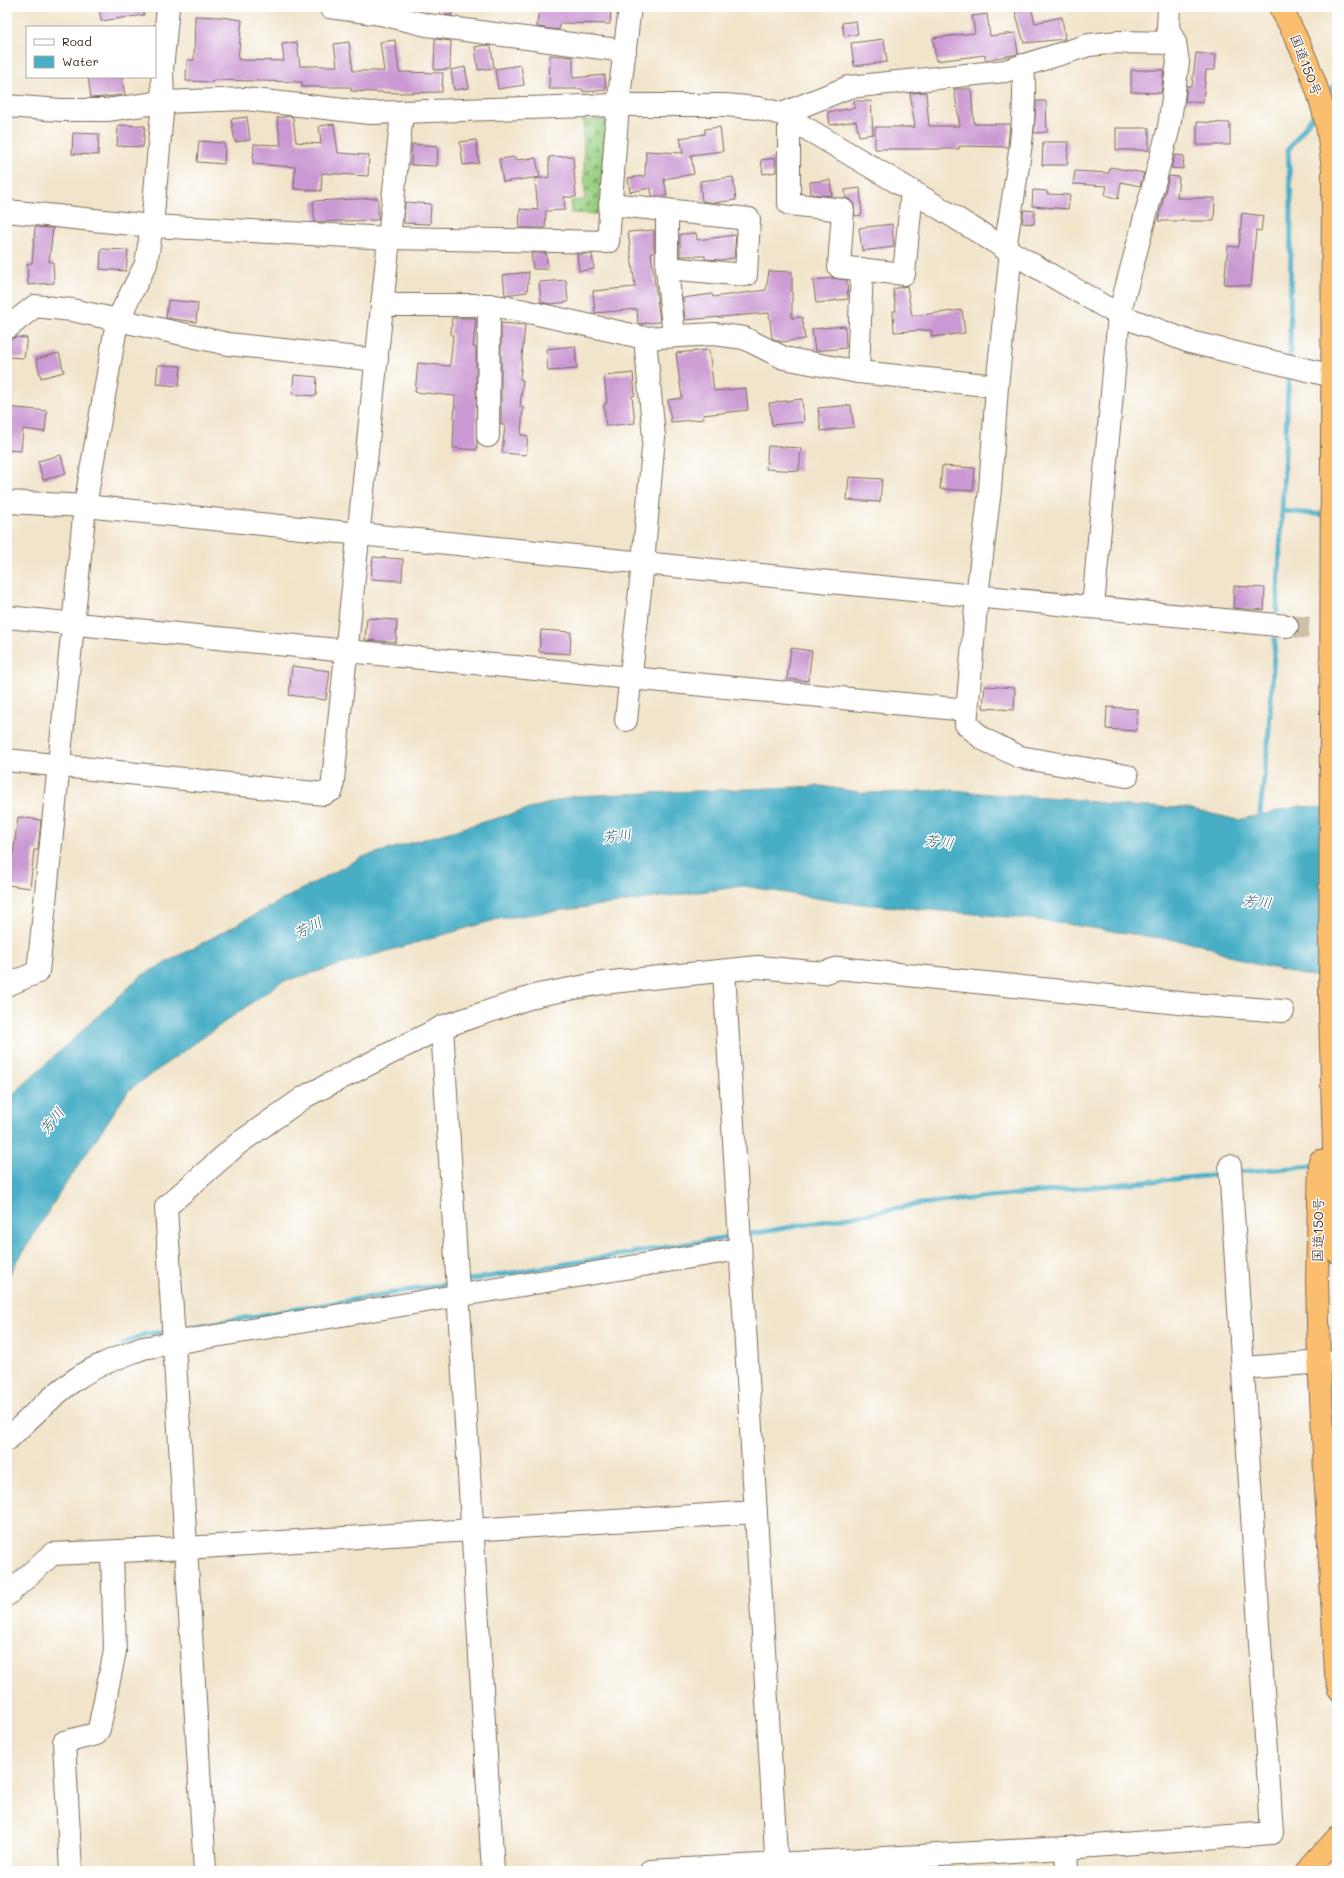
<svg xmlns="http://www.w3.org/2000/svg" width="1344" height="1878" font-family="Mali,'Klee One',sans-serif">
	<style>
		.cemetery { fill: url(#cemetery-stones); stroke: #697c50 }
		.water { fill: #47aec6; stroke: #416c72 }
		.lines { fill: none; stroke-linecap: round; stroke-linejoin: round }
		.stream { stroke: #47aec6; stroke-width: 5 }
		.building { fill: #ca98d2 }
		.minor-tunnel { stroke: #cdbfa8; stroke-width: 22; stroke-dasharray: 22 11; stroke-linecap: butt }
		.minor-casing { stroke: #7b6b5a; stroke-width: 24 }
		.highway-casing { stroke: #7b6b5a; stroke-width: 24 }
		.minor { stroke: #fff; stroke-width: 22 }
		.highway { stroke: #fbbe6e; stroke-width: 22 }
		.labels { text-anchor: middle; stroke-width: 3; stroke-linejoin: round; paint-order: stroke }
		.street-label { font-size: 14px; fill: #3b2a1e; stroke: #fff }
		.water-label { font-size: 15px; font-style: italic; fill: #405f61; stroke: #fff }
	</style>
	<defs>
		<pattern id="cemetery-stones" width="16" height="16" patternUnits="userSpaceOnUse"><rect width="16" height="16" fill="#97cf81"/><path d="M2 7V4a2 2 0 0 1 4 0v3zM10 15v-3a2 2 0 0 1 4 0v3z" fill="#7ca869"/></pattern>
	</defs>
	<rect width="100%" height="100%" fill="#fff"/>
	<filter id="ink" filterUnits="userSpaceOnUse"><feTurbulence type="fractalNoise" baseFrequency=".025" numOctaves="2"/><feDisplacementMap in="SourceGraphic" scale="8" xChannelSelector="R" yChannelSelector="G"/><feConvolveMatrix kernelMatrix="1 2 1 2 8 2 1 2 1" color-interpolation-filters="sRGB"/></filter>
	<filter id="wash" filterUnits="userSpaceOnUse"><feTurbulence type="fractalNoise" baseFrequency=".012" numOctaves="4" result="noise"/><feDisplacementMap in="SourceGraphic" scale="16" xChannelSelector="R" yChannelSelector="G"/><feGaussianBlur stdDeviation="0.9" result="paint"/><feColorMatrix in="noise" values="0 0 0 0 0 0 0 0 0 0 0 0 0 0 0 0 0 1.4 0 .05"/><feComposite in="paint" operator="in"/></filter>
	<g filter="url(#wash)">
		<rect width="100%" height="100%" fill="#f1e4ca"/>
		<path class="cemetery" d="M583,120H607L599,214L571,213V201L585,200Z"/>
		<path class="water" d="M821,786L864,793L914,792L946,789L989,794L1063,798L1125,806L1187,808L1238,820L1300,806L1337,809V978L1303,975L1246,962L1201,944L1031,919L840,902L744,886L498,919L281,982L129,1090L61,1191L7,1278V1100L141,976L362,857L574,796Z"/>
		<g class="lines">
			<g class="stream">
				<path d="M1326,97L1337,81"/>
				<path d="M1290,360L1291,199L1288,150L1317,110"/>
				<path d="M1283,511L1326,515"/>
				<path d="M1277,611L1289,370"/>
				<path d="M1261,820L1260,813L1268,743L1275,639"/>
				<path d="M1236,1172L1314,1166"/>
				<path d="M745,1235L894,1209L919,1204L1226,1174"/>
				<path d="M463,1281L735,1236"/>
				<path d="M179,1329L453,1283"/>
				<path d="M123,1344L146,1334L169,1331"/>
			</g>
		</g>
		<g id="blocks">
			<g class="building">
				<path d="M99,7H143L144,15L101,21Z"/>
				<path d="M441,7H452L451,16L440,14Z"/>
				<path d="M539,7H611L610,24L560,23L559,30L537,27Z"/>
				<path d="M1014,7H1031L1035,23L1062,17L1065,39L1024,43Z"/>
				<path d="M987,14L990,36L1015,33L1018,54L985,60V55L936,61L933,38L975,33L972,16Z"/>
				<path d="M195,16L221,17L242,20L238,59L242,60L284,61L282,44L297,42L300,66H337L334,44L349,42L353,71H384L380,42L395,40L399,72L443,73L442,92L399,93L351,91V87H302V82L213,80V82L186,81L187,60H194Z"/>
				<path d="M856,21L858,34L844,36L842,23Z"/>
				<path d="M435,39L451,41L450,69L434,70Z"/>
				<path d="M884,39L887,62L854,66L851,43Z"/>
				<path d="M485,45L491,46L494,68L478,70L475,47Z"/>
				<path d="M1196,53L1216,55L1215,70H1206L1203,103L1185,101L1187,86H1192Z"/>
				<path d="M550,55L573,57V78L605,75L606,90L583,92V89H549Z"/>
				<path d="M521,65L524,85L498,89L495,69Z"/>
				<path d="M465,67L469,88L454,90L451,70Z"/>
				<path d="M1131,70H1164L1161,93L1131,92Z"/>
				<path d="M88,77H122L125,95L91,98Z"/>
				<path d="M954,89H971L974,124H1010L1008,147L959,146V149H875V127H915L910,93L926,92L929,126H960Z"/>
				<path d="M854,101H871L873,134L859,136L856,121L830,125L828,112L855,108Z"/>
				<path d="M1036,101H1046L1047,132L1034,133Z"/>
				<path d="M289,116L293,117L296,142L321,144L319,126L334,124L338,153L369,155L368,176L322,173L321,191L294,189L295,167L253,164L254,144L281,145L277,118Z"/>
				<path d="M247,117L250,140L235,142L231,119Z"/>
				<path d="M1197,122L1230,123V145H1197Z"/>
				<path d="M118,125L145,126L143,147L117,146Z"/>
				<path d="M720,127L723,151L691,155L694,174L664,179L667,196H652L651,188L630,192L628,178L645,176L646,151L683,153L680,138L705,134V129Z"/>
				<rect x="1116" y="128" width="33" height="22"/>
				<path d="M73,133L99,134L98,155L72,154Z"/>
				<path d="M476,140L479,163L463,165L460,142Z"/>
				<path d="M199,141L225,143L224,164L197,162Z"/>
				<path d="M1043,142H1069L1067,165H1042Z"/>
				<path d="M412,144L438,146L437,166L411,165Z"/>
				<path d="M1175,155L1184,156L1183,169L1171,168Z"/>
				<path d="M573,156L576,197H564L565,210L546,211L545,228H519L520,209L538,210L535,179L549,177V157Z"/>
				<path d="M515,157V160L536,158L540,177L503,182L499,159Z"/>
				<path d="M775,158L776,172L763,174L761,160Z"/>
				<path d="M1110,167L1144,173L1140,186L1121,182L1118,199L1105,195L1107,186L1073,184L1075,171L1109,173Z"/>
				<path d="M1169,176L1179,177L1177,198H1215L1214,221H1158Z"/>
				<path d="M733,177L736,200L714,203L702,201L700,181Z"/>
				<path d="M830,180L832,196L811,194L810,182Z"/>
				<path d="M860,188L862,215L855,216L854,205L851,200L846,198L845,190Z"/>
				<path d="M1033,190L1047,191V194L1070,195L1068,209L1032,206Z"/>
				<path d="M378,198V220L315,222L313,201Z"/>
				<path d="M405,202L431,204L430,224L404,223Z"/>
				<path d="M1024,210L1035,211L1034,224L1022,223Z"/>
				<path d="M1242,213L1263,216L1261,231L1256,230L1251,286L1224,284L1228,246L1239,247Z"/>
				<path d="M892,224L894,247L862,251L859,228Z"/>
				<path d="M35,227L53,228L49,262H53L54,283L28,285L27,264L32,263Z"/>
				<path d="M654,230V252L651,253L660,322L638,324L637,309L595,313L593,291L635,287L628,232Z"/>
				<path d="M696,233L697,240L736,235L734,258L720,260L705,259V256H680V234Z"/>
				<path d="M101,249L128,250L126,271L100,269Z"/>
				<path d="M531,253H546L548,269H533Z"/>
				<path d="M577,254H592L594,269L579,271Z"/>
				<path d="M769,271L792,272V318L802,317L805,339L781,342L772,338L769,313L685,320L683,298L712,294L713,297L766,290Z"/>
				<path d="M529,272L527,292L505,295L503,275Z"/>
				<path d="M833,278L847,280L848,299L816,303L813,280Z"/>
				<path d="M566,280L568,302L550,304L541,302L539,282Z"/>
				<path d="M907,286L912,316L962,310L965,333L932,337L931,330L894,332L893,311H896L893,289Z"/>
				<path d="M168,300L198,303L196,322L166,318Z"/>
				<path d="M452,318H476L473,347H476L477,450L453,448L455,396L415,392L418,363L450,366L453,335H451Z"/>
				<path d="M501,323L525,325L520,379L523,380L520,407H523L521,435L528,436L526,455L502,453L505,425H501Z"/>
				<path d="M845,326L846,348L815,351L812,329Z"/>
				<path d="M16,337L27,338L24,358L7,357L9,340Z"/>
				<path d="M575,346L577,369L548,371L546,349Z"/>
				<path d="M709,350L714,391L746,388L748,410L703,415L704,419L671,422L668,400L682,398L676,353Z"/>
				<path d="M59,353L64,372L41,378L36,359Z"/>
				<path d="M158,365L181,366L179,386L156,384Z"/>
				<path d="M633,373L635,395L632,396L635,423L606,426L604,404L607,403L604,376Z"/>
				<path d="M294,375L317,377L316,396L292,394Z"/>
				<path d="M802,399L804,422L772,425L769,403Z"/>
				<path d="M851,405L854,427L821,431L818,408Z"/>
				<path d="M7,407L47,411L45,432L23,429L21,451L7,450Z"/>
				<path d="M768,446L801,448L799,471L766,469Z"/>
				<path d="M61,455L66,474L43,480L38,461Z"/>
				<path d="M942,466L975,468L973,491L940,489Z"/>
				<path d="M849,477L882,479L880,502L847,500Z"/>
				<path d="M373,557L403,559L402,581L371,579Z"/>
				<path d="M1234,586L1265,588L1264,610L1233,608Z"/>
				<path d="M367,618L397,620L396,642L365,640Z"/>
				<path d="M541,630L571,632L570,654L539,652Z"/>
				<path d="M791,648L812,651L808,681L787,679Z"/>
				<path d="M292,666L330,671L326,700L289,695Z"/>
				<path d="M985,686L1015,688L1014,710L983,708Z"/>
				<path d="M1107,707L1138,709L1136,731L1106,729Z"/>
				<path d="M18,817L41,820L38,850H34L30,888L7,885V855H13Z"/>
			</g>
		</g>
	</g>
	<g filter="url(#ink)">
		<use href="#blocks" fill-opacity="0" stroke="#7b6b5a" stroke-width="1"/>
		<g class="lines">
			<path class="minor-tunnel" d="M1287,626L1337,630"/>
			<g class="minor-casing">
				<g id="minor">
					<path d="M330,7L381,14L427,25L625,51"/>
					<path d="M7,106L60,110H107L163,102L246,99L370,113L618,105H725L758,108L782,114L912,191L1011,252L1119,315L1190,342L1337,377"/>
					<path d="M782,114L849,87L1005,71L1089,45L1118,42L1175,43"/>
					<path d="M789,119V204L843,210L839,267L904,274L912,191"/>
					<path d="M610,204L749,219L746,275L667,268"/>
					<path d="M667,210V268L674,336"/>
					<path d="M7,211L152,226L390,238L608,242L618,105L630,7"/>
					<path d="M1005,249C1014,188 1028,126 1023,65"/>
					<path d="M1011,252L997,386L990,490L977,596L966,724L983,739L1020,757L1127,776"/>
					<path d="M382,305H489L520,310L645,338L714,334L744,338L784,358L858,372L997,386"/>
					<path d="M7,328L35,306L72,310L228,344L377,360"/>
					<path d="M858,372L862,269"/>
					<path d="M488,436L489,305"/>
					<path d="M7,502L85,506L830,582L1287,626"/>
					<path d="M1093,607L1119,315L1169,127L1178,62L1175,43L1168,28L1169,7"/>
					<path d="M7,617L347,651L967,710"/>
					<path d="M626,720L643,563L654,437L645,338"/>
					<path d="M7,760L324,794L332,790L402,113"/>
					<path d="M724,971L777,1871"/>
					<path d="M7,985L38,972L85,506L117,321L146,264L152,226L163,102L162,70L168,7"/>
					<path d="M442,1027L493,1871"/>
					<path d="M1243,1368L1337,1361"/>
					<path d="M7,1440C29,1419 51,1396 76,1379C96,1365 120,1357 143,1348L739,1249"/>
					<path d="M7,1595L52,1554L186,1548L756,1512"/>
					<path d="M1066,1848L1067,1871"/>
					<path d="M71,1871L64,1742L96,1734L99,1729L115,1651L112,1552"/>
					<path d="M205,1871L166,1207L239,1143L306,1096L442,1027L538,995L602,983L758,967L823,973L839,968L1189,1004L1283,1011"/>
					<path d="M651,1871L1066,1848L1272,1833L1230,1166"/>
				</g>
			</g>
			<g class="highway-casing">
				<g id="highway">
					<path d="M1280,7C1301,44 1318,85 1327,126C1330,140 1331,155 1333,169L1330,1010L1337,1252"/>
					<path d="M1320,1161L1317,1281L1319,1361L1337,1691"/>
					<path d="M1307,1871L1337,1838"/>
				</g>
			</g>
			<use href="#minor" class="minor"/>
			<use href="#highway" class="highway"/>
		</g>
	</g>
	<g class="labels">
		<g class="street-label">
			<text transform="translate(1306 65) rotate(69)" y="5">国道150号</text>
			<text transform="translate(1318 1230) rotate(-89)" y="5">国道150号</text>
		</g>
		<g class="water-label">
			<text transform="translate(617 836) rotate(-7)" y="5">芳川</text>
			<text transform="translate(939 842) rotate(8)" y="5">芳川</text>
			<text transform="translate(1257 902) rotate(6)" y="5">芳川</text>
			<text transform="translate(308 928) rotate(-26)" y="5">芳川</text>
			<text transform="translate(52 1121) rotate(-51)" y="5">芳川</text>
		</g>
	</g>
	<rect width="1344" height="1878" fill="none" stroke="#fff" stroke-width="24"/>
	<rect x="26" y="26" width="130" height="52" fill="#ffffff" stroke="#b1aaa5"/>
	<rect x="34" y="39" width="20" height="6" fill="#ffffff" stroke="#b1aaa5"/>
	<text x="62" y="46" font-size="12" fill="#3b2a1e">Road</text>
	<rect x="34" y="56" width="20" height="12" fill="#47aec6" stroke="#b1aaa5"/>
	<text x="62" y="66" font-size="12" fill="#3b2a1e">Water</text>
</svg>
